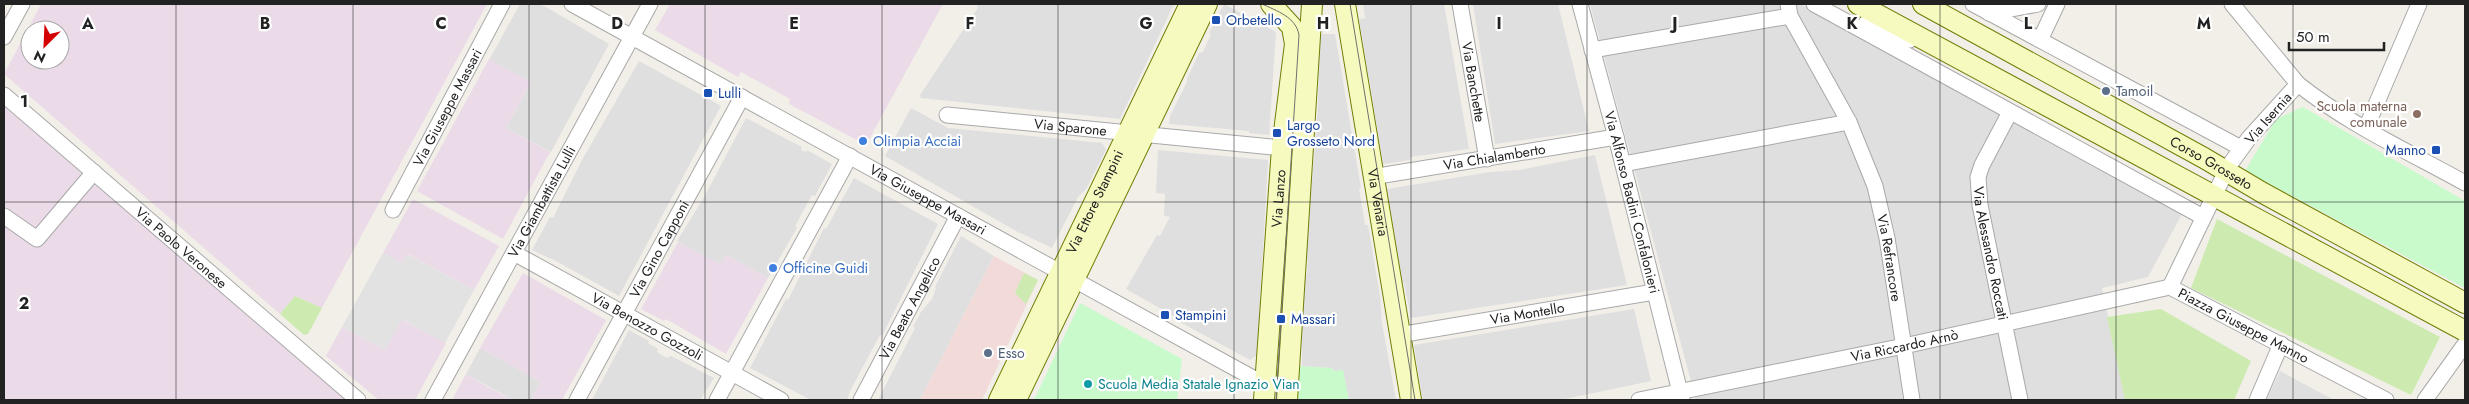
<svg xmlns="http://www.w3.org/2000/svg" width="2469" height="404" font-family="Jost,sans-serif">
	<style>
		.residential { fill: #e0dfdf }
		.commercial { fill: #f2dad9 }
		.industrial { fill: #ebdbe8; fill-rule: evenodd }
		.grass { fill: #cdebb0 }
		.park { fill: #c8facc }
		.parking { fill: #e2e2e2 }
		.lines { fill: none; stroke-linecap: round; stroke-linejoin: round }
		.street-casing { stroke: #a9a9a9; stroke-width: 17 }
		.secondary-casing { stroke: #707d05; stroke-width: 22 }
		.street { stroke: #fff; stroke-width: 15 }
		.secondary { stroke: #f7fabf; stroke-width: 20 }
		.tram { stroke: #707070; stroke-width: 1 }
		.grid { fill: none; stroke: #222; stroke-width: 1; stroke-opacity: 0.55 }
		.transit-dot { fill: #1a4fb4; stroke: #fff; stroke-width: 2 }
		.service-dot { fill: #5c6f8a; stroke: #fff; stroke-width: 2 }
		.education-dot { fill: #8d6e63; stroke: #fff; stroke-width: 2 }
		.shop-dot { fill: #3f7fe0; stroke: #fff; stroke-width: 2 }
		.culture-dot { fill: #0f9aa8; stroke: #fff; stroke-width: 2 }
		.labels { text-anchor: middle; stroke-width: 4.5; stroke-linejoin: round; paint-order: stroke }
		.transit-label { font-size: 14px; fill: #164399; stroke: #fff; text-anchor: start }
		.street-label { font-size: 14px; fill: #222; stroke: #fff }
		.service-label { font-size: 14px; fill: #4e5e75; stroke: #fff; text-anchor: start }
		.education-label { font-size: 14px; fill: #785e54; stroke: #fff; text-anchor: end }
		.shop-label { font-size: 14px; fill: #366cbe; stroke: #fff; text-anchor: start }
		.culture-label { font-size: 14px; fill: #0d838f; stroke: #fff; text-anchor: start }
		.grid-label { font-size: 16px; text-anchor: middle; font-weight: bold; fill: #222; stroke: #fff; stroke-width: 4.5; stroke-linejoin: round; paint-order: stroke }
	</style>
	<rect width="100%" height="100%" fill="#f2efe9"/>
	<g class="residential">
		<path d="M520,4H538L546,7L609,44L551,152L506,128L531,82L489,60Z"/>
		<path d="M978,4H1174L1120,119L921,98L920,95L977,9Z"/>
		<path d="M1224,4L1276,32L1269,135L1249,133V131L1169,124L1170,116L1187,82V79L1199,53L1203,52L1211,34L1209,33Z"/>
		<path d="M1363,4H1444L1469,149L1410,157V160L1383,164L1359,19L1365,18Z"/>
		<path d="M1473,4H1558L1589,131L1495,144Z"/>
		<path d="M1590,4H1800L2182,214L2148,277L2102,288L2126,400H1696Z"/>
		<path d="M1320,34H1335L1361,188H1359L1365,225H1368L1380,296L1382,323L1396,400H1349L1348,394L1332,368L1302,366V322L1305,275L1307,274L1308,259L1306,258L1318,105Z"/>
		<path d="M639,61L721,106L619,296L558,262L532,250L550,217L553,218L582,160Z"/>
		<path d="M911,108L948,128L1102,143L1106,150L1086,189L1078,197L1052,248L1016,231L885,156Z"/>
		<path d="M746,118L802,147L801,150L806,152L807,150L832,164L815,196L812,195L795,226L797,228L768,278L726,255L720,265L677,241L703,199Z"/>
		<path d="M1158,150L1268,160L1257,355L1250,360L1178,321L1179,319L1126,289L1157,235L1160,236L1170,217L1164,216L1165,194L1156,193Z"/>
		<path d="M1595,155L1627,285L1411,318L1404,283L1402,282L1387,189L1490,172L1519,170Z"/>
		<path d="M854,178L938,224L882,336L880,335L851,389L847,400H811L750,368L786,299L788,300L824,228L826,229Z"/>
		<path d="M961,236L994,256L920,400H878L915,328L913,327L921,312L932,299L936,288L935,287Z"/>
		<path d="M1634,309L1651,381L1560,400H1425L1422,398L1414,345Z"/>
		<path d="M629,330L649,341L648,343L658,349L657,352L667,358L671,356L714,378L700,400H592Z"/>
		<path d="M480,348L541,382L531,400H513L466,374Z"/>
		<path d="M2280,371L2334,400H2266Z"/>
	</g>
	<path class="commercial" d="M994,256L1038,280L982,400H920Z"/>
	<g class="industrial">
		<path d="M41,4H487L322,308L295,296L280,314L4,74ZM30,30H60V60H30Z"/>
		<path d="M670,4H943L866,145L789,104L790,99L752,78L741,72L738,77L655,30Z"/>
		<path d="M489,59L531,82L506,128L550,152L503,239L417,191Z"/>
		<path d="M4,95L350,400H4Z"/>
		<path d="M413,199L499,246L474,290L408,254L402,263L383,253Z"/>
		<path d="M678,242L720,264L726,255L768,278L726,354L666,319L664,321L641,309Z"/>
		<path d="M523,273L606,320L562,400H531L541,382L480,348Z"/>
		<path d="M401,319L446,343L415,400H379L326,356L342,327L385,350Z"/>
		<path d="M466,374L488,387L513,400H452Z"/>
	</g>
	<g class="grass">
		<path d="M2217,219L2440,337L2411,395L2191,288Z"/>
		<path d="M1024,273L1038,280L1026,304L1015,293Z"/>
		<path d="M295,296L322,308L308,334L304,335L280,314Z"/>
		<path d="M2161,309L2251,361L2234,400H2125L2107,317Z"/>
	</g>
	<g class="park">
		<path d="M2303,107L2465,201V288L2245,171L2276,119Z"/>
		<path d="M1080,303L1182,359L1177,400H1034Z"/>
		<path d="M1297,366L1332,368L1333,371L1343,370L1349,400H1294Z"/>
	</g>
	<path class="parking" d="M383,253L402,263L407,254L474,290L445,343L402,319L385,350L342,327Z"/>
	<g class="lines">
		<g class="street-casing">
			<g id="street">
				<path id="s1" d="M572,4L1253,378L1265,383L1288,385"/>
				<path id="s2" d="M1460,4L1487,159"/>
				<path id="s3" d="M1580,4L1616,137L1682,400"/>
				<path id="s4" d="M1788,4L1790,16L1849,122L1875,186L1887,238L1912,400"/>
				<path d="M1814,4L2203,217"/>
				<path d="M1973,4L2241,148"/>
				<path d="M2232,4L2298,84C2348,124 2409,152 2465,183"/>
				<path d="M1989,13L2038,4"/>
				<path d="M1866,23L1910,40"/>
				<path d="M4,37L22,4"/>
				<path d="M2040,40L2057,4"/>
				<path d="M1592,50L1790,16"/>
				<path id="s5" d="M2298,84L2249,138L2228,167L2170,287L2386,400"/>
				<path id="s6" d="M4,95L358,400"/>
				<path id="s7" d="M2010,112L1982,165L1978,177L1980,205L2020,400"/>
				<path id="s8" d="M947,115L1282,148"/>
				<path d="M2366,128L2419,4"/>
				<path d="M1623,164L1849,122"/>
				<path id="s9" d="M1372,177L1616,137"/>
				<path id="s10" d="M393,210L502,4"/>
				<path d="M4,216L37,239L94,172"/>
				<path id="s11" d="M514,253L781,400"/>
				<path id="s12" d="M1399,335L1654,292"/>
				<path id="s13" d="M433,400L650,4"/>
				<path id="s14" d="M577,400L742,97"/>
				<path d="M717,400L850,156"/>
				<path id="s15" d="M861,400L958,216"/>
				<path id="s16" d="M1639,400L1904,346L2170,287"/>
				<path d="M2257,400L2281,344"/>
				<path d="M2425,400L2465,344"/>
			</g>
		</g>
		<g class="secondary-casing">
			<g id="secondary">
				<path id="s17" d="M1345,4L1411,400"/>
				<path d="M1858,4L2465,331"/>
				<path id="s18" d="M1923,4L2204,158L2263,193L2465,303"/>
				<path id="s19" d="M999,400L1190,4"/>
				<path d="M1016,400L1207,4"/>
				<path id="s20" d="M1264,400L1282,148L1295,44L1292,27L1271,4"/>
				<path d="M1287,400L1312,4"/>
			</g>
		</g>
		<use href="#street" class="street"/>
		<use href="#secondary" class="secondary"/>
		<g class="tram">
			<path d="M1262,4C1277,11 1296,17 1299,35L1276,400"/>
			<path d="M1350,4L1415,400"/>
		</g>
	</g>
	<path class="grid" d="M176,4V400M353,4V400M529,4V400M705,4V400M882,4V400M1058,4V400M1234,4V400M1411,4V400M1587,4V400M1764,4V400M1940,4V400M2116,4V400M2293,4V400M4,202H2465"/>
	<g class="transit-dot">
		<rect x="1211" y="15" width="10" height="10" rx="2.5"/>
		<rect x="703" y="88" width="10" height="10" rx="2.5"/>
		<rect x="1272" y="128" width="10" height="10" rx="2.5"/>
		<rect x="2431" y="145" width="10" height="10" rx="2.5"/>
		<rect x="1160" y="310" width="10" height="10" rx="2.5"/>
		<rect x="1276" y="314" width="10" height="10" rx="2.5"/>
	</g>
	<g class="service-dot">
		<circle cx="2106" cy="91" r="5"/>
		<circle cx="988" cy="353" r="5"/>
	</g>
	<circle class="education-dot" cx="2417" cy="114" r="5"/>
	<g class="shop-dot">
		<circle cx="863" cy="141" r="5"/>
		<circle cx="773" cy="268" r="5"/>
	</g>
	<circle class="culture-dot" cx="1088" cy="384" r="5"/>
	<g class="labels">
		<g class="transit-label">
			<text x="1226" y="25">Orbetello</text>
			<text x="718" y="98">Lulli</text>
			<text x="1287" y="130">Largo<tspan x="1287" dy="16">Grosseto Nord</tspan></text>
			<text x="2426" y="155" text-anchor="end">Manno</text>
			<text x="1175" y="320">Stampini</text>
			<text x="1291" y="324">Massari</text>
		</g>
		<g class="street-label">
			<text dy="5" stroke="none"><textPath href="#s2" startOffset="79">Via Banchette</textPath></text>
			<text dy="5" stroke="none"><textPath href="#s10" startOffset="116">Via Giuseppe Massari</textPath></text>
			<text transform="translate(2268 118) rotate(-49)" y="5">Via Isernia</text>
			<text dy="5" stroke="none"><textPath href="#s8" startOffset="124">Via Sparone</textPath></text>
			<text dy="5" stroke="none"><textPath href="#s9" startOffset="124">Via Chialamberto</textPath></text>
			<text dy="5" stroke="none"><textPath href="#s18" startOffset="329">Corso Grosseto</textPath></text>
			<text dy="5" stroke="none"><textPath href="#s20" startOffset="202">Via Lanzo</textPath></text>
			<text dy="5" stroke="none"><textPath href="#s1" startOffset="406">Via Giuseppe Massari</textPath></text>
			<text dy="5" stroke="none"><textPath href="#s13" startOffset="226">Via Giambattista Lulli</textPath></text>
			<text dy="5" stroke="none"><textPath href="#s19" startOffset="220">Via Ettore Stampini</textPath></text>
			<text dy="5" stroke="none"><textPath href="#s17" startOffset="201">Via Venaria</textPath></text>
			<text dy="5" stroke="none"><textPath href="#s3" startOffset="205">Via Alfonso Badini Confalonieri</textPath></text>
			<text dy="5" stroke="none"><textPath href="#s6" startOffset="234">Via Paolo Veronese</textPath></text>
			<text dy="5" stroke="none"><textPath href="#s14" startOffset="172">Via Gino Capponi</textPath></text>
			<text dy="5" stroke="none"><textPath href="#s7" startOffset="150">Via Alessandro Roccati</textPath></text>
			<text dy="5" stroke="none"><textPath href="#s4" startOffset="276">Via Refrancore</textPath></text>
			<text dy="5" stroke="none"><textPath href="#s15" startOffset="104">Via Beato Angelico</textPath></text>
			<text dy="5" stroke="none"><textPath href="#s12" startOffset="130">Via Montello</textPath></text>
			<text dy="5" stroke="none"><textPath href="#s5" startOffset="325">Piazza Giuseppe Manno</textPath></text>
			<text dy="5" stroke="none"><textPath href="#s11" startOffset="152">Via Benozzo Gozzoli</textPath></text>
			<text dy="5" stroke="none"><textPath href="#s16" startOffset="271">Via Riccardo Arnò</textPath></text>
		</g>
		<g class="service-label">
			<text x="2116" y="96">Tamoil</text>
			<text x="998" y="358">Esso</text>
		</g>
		<g class="education-label">
			<text x="2407" y="111">Scuola materna<tspan x="2407" dy="16">comunale</tspan></text>
		</g>
		<g class="shop-label">
			<text x="873" y="146">Olimpia Acciai</text>
			<text x="783" y="273">Officine Guidi</text>
		</g>
		<g class="culture-label">
			<text x="1098" y="389">Scuola Media Statale Ignazio Vian</text>
		</g>
	</g>
	<g class="grid-label">
		<text x="88" y="29">A</text>
		<text x="265" y="29">B</text>
		<text x="441" y="29">C</text>
		<text x="617" y="29">D</text>
		<text x="794" y="29">E</text>
		<text x="970" y="29">F</text>
		<text x="1146" y="29">G</text>
		<text x="1323" y="29">H</text>
		<text x="1499" y="29">I</text>
		<text x="1675" y="29">J</text>
		<text x="1852" y="29">K</text>
		<text x="2028" y="29">L</text>
		<text x="2204" y="29">M</text>
		<text x="24" y="107">1</text>
		<text x="24" y="309">2</text>
	</g>
	<rect width="2469" height="404" fill="none" stroke="#222222" stroke-width="10"/>
	<g transform="translate(45 45) rotate(204)"><circle r="24" fill="#ffffff" stroke="#a7a7a7"/>
	<path d="M0-4L9 19L0 12L-9 19Z" fill="#d40000"/>
	<text y="-8" font-size="14" font-weight="bold" text-anchor="middle" fill="#222222">N</text>
	</g>
	<path d="M2289 42v8h95v-8" fill="none" stroke="#222222" stroke-width="2.5"/>
	<text x="2296" y="42" font-size="15" fill="#222222" stroke="#ffffff" stroke-width="4" paint-order="stroke">50 m</text>
</svg>
